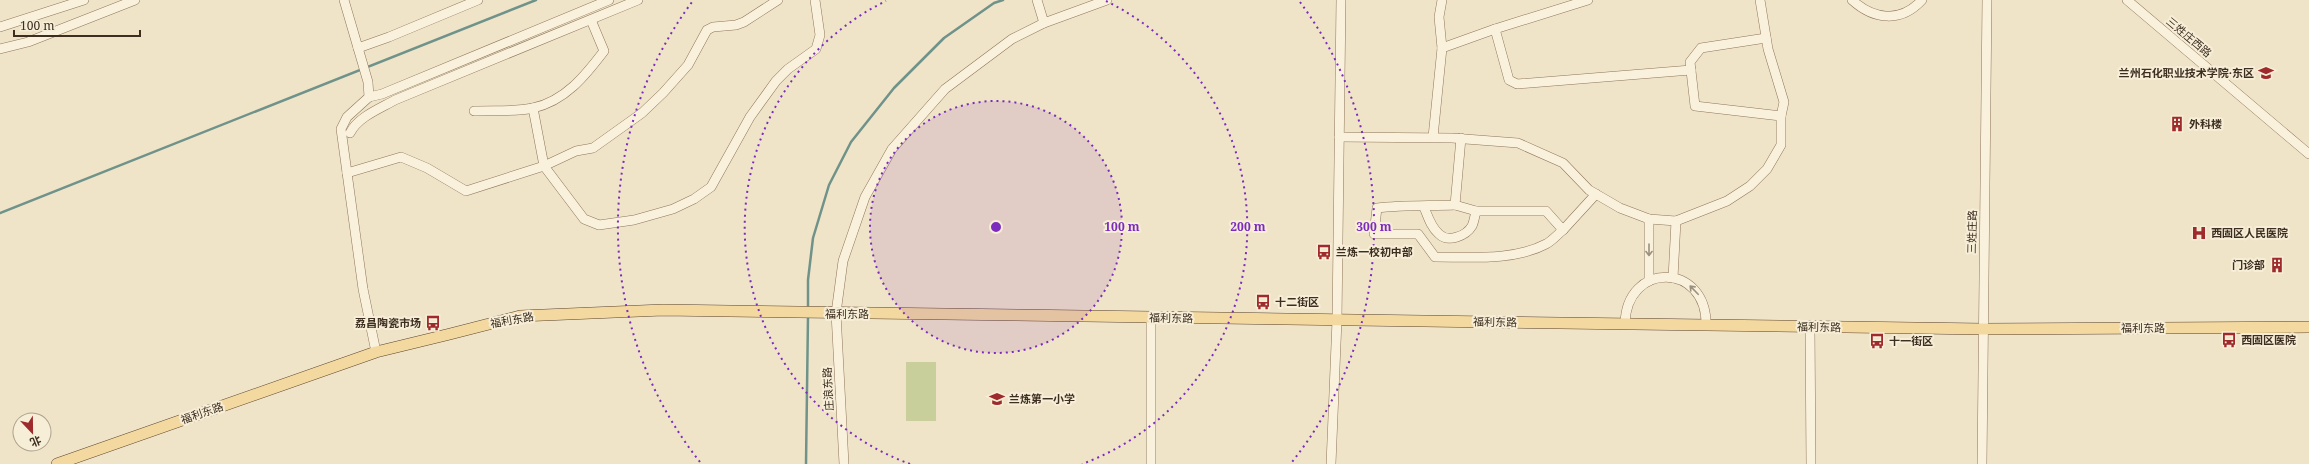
<svg xmlns="http://www.w3.org/2000/svg" width="2309" height="464" font-family="'Noto Serif','Noto Sans SC',serif">
	<style>
		.green { fill: #c9cf9b }
		.lines { fill: none; stroke-linecap: round; stroke-linejoin: round }
		.stream { stroke: #6f938a; stroke-width: 2.5 }
		.minor-casing { stroke: #8d765c; stroke-width: 10 }
		.major-casing { stroke: #5b4430; stroke-width: 12 }
		.minor { stroke: #faf1dc; stroke-width: 9 }
		.major { stroke: #f3d9a0; stroke-width: 11 }
		.oneway { stroke: #9c907e }
		.ring { fill: none; stroke: #7b2cbf; stroke-width: 2; stroke-dasharray: 2 4 }
		.labels { text-anchor: middle; stroke-width: 4; stroke-linejoin: round; paint-order: stroke }
		.street-label { font-size: 11px; fill: #3d2e20; stroke: #f7eed8 }
		.poi-label { font-size: 11px; font-weight: bold; fill: #3d2e20; stroke: #f7eed8; text-anchor: start }
		.centre { fill: #7b2cbf; stroke: #f7eed8; stroke-width: 2 }
		.ring-label { font-size: 12px; text-anchor: middle; font-weight: bold; fill: #7b2cbf; stroke: #f7eed8; stroke-width: 4; stroke-linejoin: round; paint-order: stroke }
	</style>
	<rect width="100%" height="100%" fill="#f0e4c8"/>
	<rect class="green" x="906" y="362" width="30" height="59"/>
	<g class="lines">
		<g class="stream">
			<path d="M0,213L536,0"/>
			<path d="M808,309V280L813,238L829,185L851,142L894,88L944,38L994,3L1003,0"/>
			<path d="M806,464L808,316"/>
		</g>
		<g class="minor-casing">
			<g id="minor">
				<path d="M344,0L368,82L369,97L347,117L341,129L363,289L376,352"/>
				<path d="M1037,0L1044,23"/>
				<path d="M1588,0L1495,29L1509,80L1517,84L1691,70"/>
				<path d="M1852,0C1874,20 1901,23 1922,0"/>
				<path d="M2127,0L2309,154"/>
				<path d="M0,27L84,0"/>
				<path d="M1766,38L1701,48L1690,62L1695,106L1781,116"/>
				<path d="M358,48L389,37L478,0"/>
				<path d="M1442,48L1439,17L1442,0"/>
				<path d="M0,49L28,42L135,0"/>
				<path d="M369,97L382,94L609,0"/>
				<path d="M533,108L544,166L584,219L599,225L634,220L673,209L694,199L711,187L750,117L776,81L788,69L816,49L820,35L815,0"/>
				<path d="M474,111C493,110 515,112 533,108C565,101 585,76 604,51L591,20"/>
				<path d="M350,133C358,117 379,109 395,100L638,0"/>
				<path d="M1339,137L1452,138L1518,143L1563,163L1589,190L1620,208L1649,219L1676,221L1727,201L1750,186L1767,169L1781,145V116L1784,102L1768,49L1760,0"/>
				<path d="M1433,137L1442,48L1495,29"/>
				<path d="M1461,138L1455,205L1476,211H1546L1563,230L1596,194"/>
				<path d="M347,173L401,157L427,168L466,191L544,166L576,151L593,148L642,113L663,93L688,65L707,30L713,27L736,25L744,22L778,0"/>
				<path d="M1455,205C1428,206 1403,205 1377,208L1374,234H1418L1435,257C1470,257 1514,261 1546,244C1552,241 1557,235 1563,230"/>
				<path d="M1424,207C1428,217 1431,227 1439,234C1448,243 1466,236 1472,226C1474,222 1475,215 1476,211"/>
				<path d="M1649,219V281"/>
				<path d="M1673,278L1676,221"/>
				<path d="M1625,324C1626,261 1707,262 1706,325"/>
				<path d="M1810,327L1811,464"/>
				<path d="M844,464L836,313L843,261L865,197L892,149L945,89L1012,39L1044,23L1107,0"/>
				<path d="M1151,464V317"/>
				<path d="M1331,464L1337,320L1341,0"/>
				<path d="M1982,464L1987,0"/>
			</g>
		</g>
		<g class="major-casing">
			<path id="major" d="M57,464L376,352L450,334L520,316L663,310L1983,329L2309,327"/>
		</g>
		<use href="#minor" class="minor"/>
		<use href="#major" class="major"/>
	</g>
	<defs><path id="oneway-shaft" d="M-6 0H5M1.5-3L5.5 0L1.5 3" fill="none" stroke-width="1.6" stroke-linecap="round" stroke-linejoin="round"/></defs>
	<g class="oneway">
		<use href="#oneway-shaft" transform="translate(1649 250) rotate(90)"/>
		<use href="#oneway-shaft" transform="translate(1694 290) rotate(-134)"/>
	</g>
	<circle cx="996" cy="227" r="126" fill="#7b2cbf" fill-opacity=".12"/>
	<g class="ring">
		<circle cx="996" cy="227" r="126"/>
		<path d="M910 464A252 252 0 0 1 886 1M1106 1A252 252 0 0 1 1082 464"/>
		<path d="M700 462A378 378 0 0 1 692 2M1300 2A378 378 0 0 1 1292 462"/>
	</g>
	<defs>
		<g id="university-bare" transform="scale(1.2)"><path d="M0-5L7-2L0 1L-7-2ZM-4 1L0 2.5L4 1V4Q0 6-4 4Z" fill="#9e2a2b" stroke="#f7eed8" stroke-width="2.5" paint-order="stroke"/></g>
		<g id="building-bare" transform="scale(1.2)"><path d="M-4-6H4V6H1V3H-1V6H-4ZM-2.5-4.3h1.7v1.8h-1.7ZM.8-4.3h1.7v1.8H.8ZM-2.5-1h1.7V.8h-1.7ZM.8-1h1.7V.8H.8Z" fill="#9e2a2b" stroke="#f7eed8" stroke-width="2.5" paint-order="stroke"/></g>
		<g id="hospital-bare" transform="scale(1.2)"><path d="M-5-5h3v3.5h4V-5h3V5h-3V1.5h-4V5h-3Z" fill="#9e2a2b" stroke="#f7eed8" stroke-width="2.5" paint-order="stroke"/></g>
		<g id="bus-bare" transform="scale(1.2)"><path d="M-5-6H5V4H4V6H2V4H-2V6H-4V4H-5ZM-3.5-4V0h7V-4ZM-3.5 1.2v1.5H-2V1.2ZM2 1.2v1.5H3.5V1.2Z" fill="#9e2a2b" stroke="#f7eed8" stroke-width="2.5" paint-order="stroke"/></g>
		<g id="school-bare" transform="scale(1.2)"><path d="M0-5L7-2L0 1L-7-2ZM-4 1L0 2.5L4 1V4Q0 6-4 4Z" fill="#9e2a2b" stroke="#f7eed8" stroke-width="2.5" paint-order="stroke"/></g>
	</defs>
	<g fill-rule="evenodd">
		<use href="#university-bare" x="2266" y="73"/>
		<use href="#building-bare" x="2177" y="124"/>
		<use href="#hospital-bare" x="2199" y="233"/>
		<use href="#bus-bare" x="1324" y="252"/>
		<use href="#building-bare" x="2277" y="265"/>
		<use href="#bus-bare" x="1263" y="302"/>
		<use href="#bus-bare" x="433" y="323"/>
		<use href="#bus-bare" x="2229" y="340"/>
		<use href="#bus-bare" x="1877" y="341"/>
		<use href="#school-bare" x="997" y="399"/>
	</g>
	<g class="labels">
		<g class="street-label">
			<text transform="translate(2189 37) rotate(40)" y="4">三姓庄西路</text>
			<text transform="translate(1972 232) rotate(-89)" y="4">三姓庄路</text>
			<text x="847" y="318">福利东路</text>
			<text transform="translate(1171 318) rotate(1)" y="4">福利东路</text>
			<text transform="translate(512 320) rotate(-10)" y="4">福利东路</text>
			<text transform="translate(1495 322) rotate(1)" y="4">福利东路</text>
			<text transform="translate(1819 327) rotate(1)" y="4">福利东路</text>
			<text x="2143" y="332">福利东路</text>
			<text transform="translate(828 389) rotate(-93)" y="4">庄浪东路</text>
			<text transform="translate(202 413) rotate(-19)" y="4">福利东路</text>
		</g>
		<g class="poi-label">
			<text x="2254" y="77" text-anchor="end">兰州石化职业技术学院·东区</text>
			<text x="2189" y="128">外科楼</text>
			<text x="2211" y="237">西固区人民医院</text>
			<text x="1336" y="256">兰炼一校初中部</text>
			<text x="2265" y="269" text-anchor="end">门诊部</text>
			<text x="1275" y="306">十二街区</text>
			<text x="421" y="327" text-anchor="end">荔昌陶瓷市场</text>
			<text x="2241" y="344">西固区医院</text>
			<text x="1889" y="345">十一街区</text>
			<text x="1009" y="403">兰炼第一小学</text>
		</g>
	</g>
	<circle cx="996" cy="227" r="6" class="centre"/>
	<g class="ring-label">
		<text x="1122" y="231">100 m</text>
		<text x="1248" y="231">200 m</text>
		<text x="1374" y="231">300 m</text>
	</g>
	<g transform="translate(32 432) rotate(158)"><circle r="19" fill="#f7eed8" stroke="#ada18e"/>
	<path d="M0-3L7 15L0 10L-7 15Z" fill="#9e2a2b"/>
	<text y="-6" font-size="11" font-weight="bold" text-anchor="middle" fill="#3d2e20">北</text>
	</g>
	<path d="M14 30v6h126v-6" fill="none" stroke="#3d2e20" stroke-width="2"/>
	<text x="20" y="30" font-size="12" fill="#3d2e20" stroke="#f7eed8" stroke-width="3" paint-order="stroke">100 m</text>
</svg>
